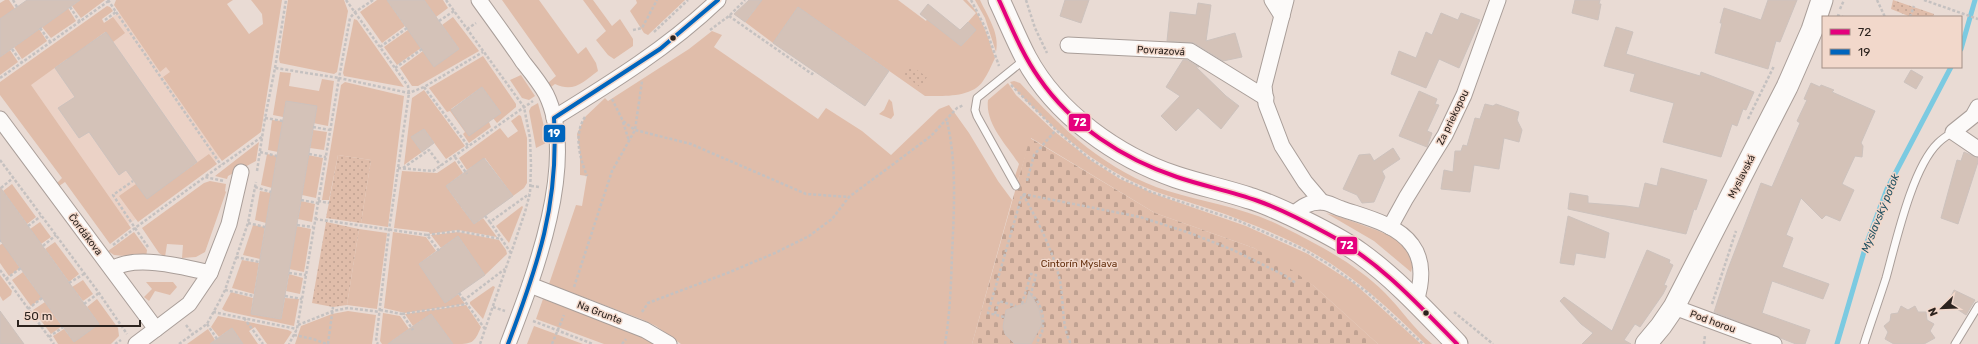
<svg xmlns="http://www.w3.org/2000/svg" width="1978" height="344" font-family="Rubik,sans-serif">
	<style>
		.built { fill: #ebd2c6 }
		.grass { fill: #e0bdaa }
		.cemetery { fill: url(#cemetery-stones) }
		.park { fill: url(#park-dots) }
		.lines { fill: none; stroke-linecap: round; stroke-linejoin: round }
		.stream { stroke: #7bcae1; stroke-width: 5 }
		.building { fill: #d4c2b8; stroke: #cdc2bd }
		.lane-casing { stroke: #a99e99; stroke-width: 9 }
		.street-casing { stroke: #a99e99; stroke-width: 17 }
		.secondary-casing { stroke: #a99e99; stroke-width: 23 }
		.path { stroke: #c5c1c0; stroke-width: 2.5; stroke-dasharray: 3 2; stroke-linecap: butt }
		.lane { stroke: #fcfaf9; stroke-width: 7 }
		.street { stroke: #fcfaf9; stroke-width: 15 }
		.secondary { stroke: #fcfaf9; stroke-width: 21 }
		.bus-1-casing { stroke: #f2d8cb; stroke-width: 7 }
		.bus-2-casing { stroke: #f2d8cb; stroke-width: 7 }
		.bus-1 { stroke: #e5007d; stroke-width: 4 }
		.bus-2 { stroke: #0065bd; stroke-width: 4 }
		.bus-dot { fill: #2c231e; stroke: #f2d8cb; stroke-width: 1.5 }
		.labels { text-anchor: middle; stroke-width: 3; stroke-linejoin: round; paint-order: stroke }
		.street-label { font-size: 10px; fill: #2c231e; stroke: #f2d8cb }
		.park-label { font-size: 10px; fill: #632e0d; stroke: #f2d8cb }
		.water-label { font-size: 11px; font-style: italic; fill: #1f5060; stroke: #f2d8cb }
		.line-badge { stroke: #f2d8cb; stroke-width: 1.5 }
		.badge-label { font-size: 11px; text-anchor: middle; font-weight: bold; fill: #fff }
	</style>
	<defs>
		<pattern id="cemetery-stones" width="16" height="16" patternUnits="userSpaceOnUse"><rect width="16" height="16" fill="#e0bdaa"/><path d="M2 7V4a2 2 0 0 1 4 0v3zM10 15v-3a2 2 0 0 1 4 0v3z" fill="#c0a292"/></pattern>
		<pattern id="park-dots" width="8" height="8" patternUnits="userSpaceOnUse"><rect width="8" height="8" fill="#e0bdaa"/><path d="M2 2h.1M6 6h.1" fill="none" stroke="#c0a292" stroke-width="1.8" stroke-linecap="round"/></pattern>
	</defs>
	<rect width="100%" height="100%" fill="#e9dbd4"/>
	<path class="built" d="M137,0L235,147L122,229L25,89L104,23Z"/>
	<g class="grass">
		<path d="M5,0H9L15,9L0,19V3Z"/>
		<path d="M80,0H105L81,18L72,6Z"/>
		<path d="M116,0H233L227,4L249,34L263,24L262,14L251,0H282L261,132L222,161L163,77L170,72L166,67L160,72L114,5Z"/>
		<path d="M288,0H344L348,11L337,72L334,74L280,63L279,59Z"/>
		<path d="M377,0H387L405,26L382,43L360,12Z"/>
		<path d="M424,0H443L448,8L436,17Z"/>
		<path d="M502,0H539L578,54L586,47L596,63L598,71C583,82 574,93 555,84L551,87L548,83L556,76Z"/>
		<path d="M583,0H593L612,26L620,19L633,39V46L614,59L608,55L596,40L606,31Z"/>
		<path d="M636,0H685L648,35L644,33L630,11L637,3Z"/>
		<path d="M749,0H898L926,21L927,19L961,46L976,30L968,22L976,13L963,0H967C982,15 988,38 995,58C991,66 988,74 983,81C972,98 942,96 925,96L798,7L773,43L745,22L756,8L747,2Z"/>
		<path d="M975,0H980C988,17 1000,34 996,52L985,18Z"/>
		<path d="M107,6L110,7L113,11L102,19L104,23L113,17L125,33L113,42L105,32L86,46L93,56L75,69L67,59L31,85L131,228L110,244L65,182L59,186L57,183L62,178L0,95V82Z"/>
		<path d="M68,8L76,21L51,38L42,27Z"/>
		<path d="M453,17L479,51L418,86H412L400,68L423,51L434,66L459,49L442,25Z"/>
		<path d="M354,19L357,20L404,87L344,76L343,73Z"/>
		<path d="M39,29L47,41L22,59L14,47Z"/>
		<path d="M408,30L421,48L397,65L384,47Z"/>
		<path d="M712,31L722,35L714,47L818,119L826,108L862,131L891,155L939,109L949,105L969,133L998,181L1012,200L972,344H681L656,326L641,319L549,284L576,205L582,206L587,176L580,175V152L577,134L585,117L605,98L608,101L689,49Z"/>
		<path d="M10,50L18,62L0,75V57Z"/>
		<path d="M483,56L516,104V107L497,123L493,118L501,113L482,87L451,109L489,122L491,127L469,143L463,134L465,132L450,111L447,112L429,88Z"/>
		<path d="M280,72L291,73L289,86L319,91L322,79L334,81L328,126L273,115Z"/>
		<path d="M521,75L535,96L529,100L522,98L510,80Z"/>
		<path d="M1014,81L1020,83C1062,129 1107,172 1168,191C1206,203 1247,208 1283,227C1319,245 1356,264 1385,293C1401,309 1414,329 1432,344H1425C1390,309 1352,274 1308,250C1277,234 1243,220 1210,209C1187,201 1164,196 1142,186C1106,170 1073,146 1045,119C1033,107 1020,96 1010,82Z"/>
		<path d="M345,82L404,96L388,227L361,223L371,160L338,155L329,200H322L341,85Z"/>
		<path d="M1008,83L1016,95L1054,131L1092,161L1120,179L1160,196L1246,226L1308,254L1355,284L1421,344H1378L1314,286L1254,248L1155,213L1031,138L1018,180L1015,176L1019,164C1007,145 985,124 988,100Z"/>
		<path d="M424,90L465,146L446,159L424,129L411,137L422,152L404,165L412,98Z"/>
		<path d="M889,99L892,102L894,115L891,119L879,114L884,110Z"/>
		<path d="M538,103L548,142L536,148L529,111L531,107Z"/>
		<path d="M519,115L521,116L527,138V183L524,188L513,196L485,158L467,170L459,158L500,128L508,138L518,131L511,121Z"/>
		<path d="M272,120L283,121L278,152L268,150Z"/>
		<path d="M313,130L327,132L324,150L310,148Z"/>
		<path d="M259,142L256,161L228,176L227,179L215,176Z"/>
		<path d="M209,154L217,164L138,222L119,196L136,184L147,198Z"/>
		<path d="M267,154L277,156L272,188L261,185Z"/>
		<path d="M308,155L323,158L316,198L302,195Z"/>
		<path d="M455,161L463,173L446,186L458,203L464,205L461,207L474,224L483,218L497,237L458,230L430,234L429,232L394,228L402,171L437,173Z"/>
		<path d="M210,181L226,184L225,191L226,192L205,252L196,257L182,258L183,245L167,244L165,257L159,253L142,228L204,183Z"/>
		<path d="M12,184L36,217L27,224L3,191Z"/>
		<path d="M260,191L271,193L266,223L255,220Z"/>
		<path d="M301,201L315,204L312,222L298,219Z"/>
		<path d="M522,206L523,207L509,243L496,226Z"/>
		<path d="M1326,213C1340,217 1391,234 1400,241C1408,248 1415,261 1411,272L1374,241Z"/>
		<path d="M40,222L51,237L41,244L30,229Z"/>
		<path d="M253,225L265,227L260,259L243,255Z"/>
		<path d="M296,226L311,229L304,272L289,269Z"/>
		<path d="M359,229L387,233L377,309L347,305Z"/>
		<path d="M134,232L147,250L146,258L114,255L108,251Z"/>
		<path d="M393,232L426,237L436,251L419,264L445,303L458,294L465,304L405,313L384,308Z"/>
		<path d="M458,232L499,240L506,250L507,254L485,275L473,258L468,255L470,253L458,236L441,248L431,235Z"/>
		<path d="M55,242L79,274L69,282L45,249Z"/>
		<path d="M3,243L20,268L9,276L0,263V245Z"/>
		<path d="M242,260L259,263L254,294L232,288Z"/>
		<path d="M23,272L42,298L31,306L12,280Z"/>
		<path d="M289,274L303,278L300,294L286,291Z"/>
		<path d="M0,275L12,291L11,295L3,301L0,296Z"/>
		<path d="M83,280L93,294L83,301L72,287Z"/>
		<path d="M146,282H173L177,287L170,295L155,291L149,301L144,297L152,289Z"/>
		<path d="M493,286L495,287L483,319L470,304V302Z"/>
		<path d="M231,292L253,298L251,314L281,319L285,298L299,299L294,326L225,311L222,309Z"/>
		<path d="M97,299L118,328L119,336L111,344H58L53,336L64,329L74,342L99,324L87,307Z"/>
		<path d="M543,299L635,332L658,344H604L536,319Z"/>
		<path d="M45,302L62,326L51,334L33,310Z"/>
		<path d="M466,305L481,327C474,344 472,344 453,344L431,314L413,326L405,314Z"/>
		<path d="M348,311L376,315L372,344H295L301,326L332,314Z"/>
		<path d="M383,313L400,316L409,329L392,341L393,344H382L380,341Z"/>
		<path d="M218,316L288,330L292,332L284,344H267L255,327L249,331L258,344H243L232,328L219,337L211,327Z"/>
		<path d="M534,326L583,344H527Z"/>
		<path d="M208,329L215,340L210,344H187Z"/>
	</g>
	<path class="cemetery" d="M1030,138L1155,213L1254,248L1289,268L1314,286L1378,344H972Z"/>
	<g class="park">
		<path d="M1893,0L1934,14L1933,17H1911L1891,9Z"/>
		<path d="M910,65L927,77L920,87L903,75Z"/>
		<path d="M338,155L371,160L361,223L326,218Z"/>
		<path d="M326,222L359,229L347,305L333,307L312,303Z"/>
	</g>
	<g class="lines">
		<g class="stream">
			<path d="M1961,49L1975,0"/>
			<path d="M1837,344L1866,245L1887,189L1951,67"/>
		</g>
	</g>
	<g class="building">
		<path d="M27,0H80L0,57V19Z"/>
		<path d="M387,0H424L459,49L434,67Z"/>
		<path d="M749,0H762L745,22L734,14Z"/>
		<path d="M1065,0H1089L1081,23L1060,16Z"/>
		<path d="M1575,0H1600L1599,4H1601L1598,20L1572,13Z"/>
		<path d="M1768,0H1797L1780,42L1776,41L1768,69L1715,53L1722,23H1720L1724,8L1761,20Z"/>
		<path d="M1198,3L1211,5L1206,41L1235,33L1242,57L1223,61L1194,43L1167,41L1170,12L1196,15Z"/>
		<path d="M928,4L960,30L968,22L976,30L961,46L920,14Z"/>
		<path d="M798,7L889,71L865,106L773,43Z"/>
		<path d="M1441,13L1458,20L1461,13L1480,20L1459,68L1439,59L1426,88L1391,74L1399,51L1416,58L1426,32L1432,35Z"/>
		<path d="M1616,27L1633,32L1626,54L1700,76L1701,72L1754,92L1746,110L1743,109L1737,126L1732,124L1721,157L1663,142L1674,103L1630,91L1635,74L1604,66Z"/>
		<path d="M106,32L197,162L147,199L126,170L119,175L89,132L79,138L58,108L75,97L55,68Z"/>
		<path d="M1183,60H1187L1199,67H1196L1226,96L1239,106L1221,129L1198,108L1176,131L1161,116L1180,96L1166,87Z"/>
		<path d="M1911,70L1923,77L1916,89L1904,82Z"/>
		<path d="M1811,83L1820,87L1821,85L1834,90L1832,92L1875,111L1861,143L1863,146L1862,157L1855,156L1842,184L1854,190L1840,221L1826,215L1822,219L1801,198L1786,235L1793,238L1782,267L1829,284L1823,299L1772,281L1762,313L1810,330L1805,344H1796L1714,312L1728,269L1761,183L1772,187L1800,123L1797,121L1807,100L1804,99Z"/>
		<path d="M482,87L501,113L469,136L451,110Z"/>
		<path d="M1419,91L1437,99L1435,104L1439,105L1427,131L1432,133L1427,147L1399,136Z"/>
		<path d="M286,101L317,106L281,319L251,314Z"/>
		<path d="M1485,104L1493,106L1496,104L1519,112L1517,120L1522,130L1519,142L1504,138L1499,169L1474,165L1470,192L1441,189L1444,170L1453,172L1455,151H1461L1463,145L1467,146L1475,118L1480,119Z"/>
		<path d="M424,129L434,143L422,152L411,137Z"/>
		<path d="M1393,148L1400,159L1382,171L1385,177L1374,202L1362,203L1357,195L1343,189L1359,155L1370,154L1374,161Z"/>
		<path d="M1964,152L1978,158V162L1958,224L1941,218L1957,160L1961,161Z"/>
		<path d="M484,158L513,196L474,224L446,186Z"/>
		<path d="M1661,168L1707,180L1696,210L1694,209L1686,234L1568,209L1570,193L1588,196V203L1626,206L1639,208L1645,183L1657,186Z"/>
		<path d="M0,187L99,324L74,342L0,240Z"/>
		<path d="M1568,216L1609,233L1605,258L1576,253L1574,265L1560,263Z"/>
		<path d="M458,236L485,275L445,303L419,264Z"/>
		<path d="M1647,250L1670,260L1669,263L1673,265L1664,285L1667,286L1663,294L1640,327L1635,324L1624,340L1631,344H1582L1593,333L1581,324L1560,301L1564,297L1612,331Z"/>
		<path d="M1954,290L1975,300L1966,315L1948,303Z"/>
		<path d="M1029,291L1039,309L1042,324L1031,344H1015L1005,334L1003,327L1006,310L1026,303Z"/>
		<path d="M1901,306L1908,310L1915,306L1918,312H1926L1927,320L1934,324L1930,331L1935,338L1924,344H1894L1885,339L1888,332L1884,326L1890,321L1891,314L1898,313Z"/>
		<path d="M0,311L24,344H0Z"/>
		<path d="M431,314L453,344H388L409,329Z"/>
		<path d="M232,328L243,344H210Z"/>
	</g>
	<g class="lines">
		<g class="lane-casing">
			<g id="lane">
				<path d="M1016,186L977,116L975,110L977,98L1024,60"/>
				<path d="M1864,344C1871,322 1879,300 1886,278C1896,242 1912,168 1938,143C1943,138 1948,135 1953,132"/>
				<path d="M1955,344L1978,306"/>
			</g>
		</g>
		<g class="street-casing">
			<g id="street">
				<path d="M479,0C494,21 509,41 523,62C531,72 540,83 546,94C579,161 533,279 508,344"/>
				<path d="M1272,0L1282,16"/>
				<path d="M1286,0L1264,86L1266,104L1282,146L1305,182L1322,202"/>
				<path d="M1068,45L1190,51L1266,98"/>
				<path d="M1978,107L1973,116L1953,132L1978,149"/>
				<path d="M554,118C611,83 669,47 718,0"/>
				<path d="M0,119L156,329L136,344"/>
				<path d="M1292,215C1302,207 1308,202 1321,202C1328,202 1335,207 1342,209C1365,217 1397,224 1412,245C1424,261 1422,283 1416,301"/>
				<path d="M1390,227L1406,198L1445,135L1464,95L1498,0"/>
				<path d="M112,269C136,254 184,267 210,273L189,304L156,329"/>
				<path d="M210,273L229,224L241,172"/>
				<path d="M530,285L645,330L669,344"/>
				<path d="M1674,307L1774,344"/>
			</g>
		</g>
		<g class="secondary-casing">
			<g id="secondary">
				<path d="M999,0C1008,19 1016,39 1026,58C1056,114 1117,157 1176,177C1200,185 1225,190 1249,198C1263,202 1278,209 1291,215C1314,226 1339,238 1360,253C1396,279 1426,312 1457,344"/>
				<path d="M1646,344L1661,326L1674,307L1787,87L1812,30L1822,0"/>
			</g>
		</g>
		<g class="path">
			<path d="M13,0L17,7"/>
			<path d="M346,0L408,86L409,93L389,230L376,341L378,344"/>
			<path d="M373,0L355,12L350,18L339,78L409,93L424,87L483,52"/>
			<path d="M446,0L524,107L530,138L531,165L530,193L525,212L480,344"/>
			<path d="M971,0L986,29L999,66"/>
			<path d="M1026,0L1035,28L1047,53"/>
			<path d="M1877,0L1885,17"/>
			<path d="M1924,0L1978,19"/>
			<path d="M70,7L80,22"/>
			<path d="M1840,9L1844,0"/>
			<path d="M116,12L221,165"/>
			<path d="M1837,15L1843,17"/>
			<path d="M729,16L812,74L814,71"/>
			<path d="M1910,17L1914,6"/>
			<path d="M105,20L116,12L108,0"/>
			<path d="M439,21L454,11"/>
			<path d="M40,28L51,43"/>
			<path d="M467,29L476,23"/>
			<path d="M633,30L642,28L657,0"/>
			<path d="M710,30L729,16L745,0"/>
			<path d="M654,32L688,0"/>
			<path d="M380,47L407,28"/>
			<path d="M12,49L22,63"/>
			<path d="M275,68L286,0"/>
			<path d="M395,68L422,49"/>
			<path d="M0,78L110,0"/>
			<path d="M1011,85L1056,130L1089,158L1121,178L1151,192L1239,221L1301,248L1327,263L1367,292L1423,344"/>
			<path d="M424,87L469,147"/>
			<path d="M612,99L623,121L635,130L691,144L806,194L849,197"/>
			<path d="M585,117C573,135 580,158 587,176"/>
			<path d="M265,118L283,121"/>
			<path d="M1748,119L1774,66"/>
			<path d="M623,122L629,141"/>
			<path d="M313,127L330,130"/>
			<path d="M260,152L277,156"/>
			<path d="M309,154L326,157"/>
			<path d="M455,157L467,174"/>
			<path d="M0,160L99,293L127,334"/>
			<path d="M398,168L433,171L533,101"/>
			<path d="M403,168L429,150L441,166"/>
			<path d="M257,171L265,118L275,68L339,78L297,329L289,344"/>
			<path d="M206,176L263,136"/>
			<path d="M1027,181L1034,155L1056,130"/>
			<path d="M531,186L540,187"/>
			<path d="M255,187L271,192"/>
			<path d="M1,188L13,178"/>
			<path d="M1023,194L1140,217L1190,233L1233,250L1284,275L1296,283"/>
			<path d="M1023,194C1038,222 1053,250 1060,281C1064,301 1061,326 1071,344"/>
			<path d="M301,200L318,203"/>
			<path d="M318,201L329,203"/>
			<path d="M485,216L490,222"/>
			<path d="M315,219L427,235L440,252"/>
			<path d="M248,223L265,227"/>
			<path d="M297,225L313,227"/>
			<path d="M28,226L41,216"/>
			<path d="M427,235L458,231L501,239"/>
			<path d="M0,241H1"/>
			<path d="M113,245L135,228L113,195L133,181"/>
			<path d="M43,246L56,235"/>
			<path d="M148,247L135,228L205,177L224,181"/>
			<path d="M511,253L490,222L529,194"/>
			<path d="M236,257L259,262"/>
			<path d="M0,270L54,344"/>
			<path d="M289,273L306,275"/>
			<path d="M6,279L21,268"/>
			<path d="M69,283L84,274"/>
			<path d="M574,287L612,171L635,130L642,81"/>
			<path d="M225,290L254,296"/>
			<path d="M459,293L464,300"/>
			<path d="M285,296L302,299"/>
			<path d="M84,304L99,293"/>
			<path d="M1022,304L1031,274L1036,275L1031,294C1042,303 1045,319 1042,332C1040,336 1038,340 1037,344"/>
			<path d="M1712,304L1736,231"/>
			<path d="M493,307L505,311"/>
			<path d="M28,309L42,298"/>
			<path d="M380,310L402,314L413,330"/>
			<path d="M213,312L297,329"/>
			<path d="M642,312L648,303L730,272L775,253L809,236L832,219L849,197L931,136L957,108L964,105"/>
			<path d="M1454,312L1493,344"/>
			<path d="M402,314L467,304"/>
			<path d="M995,314L999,301L1016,306"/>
			<path d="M1004,317L988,313L1022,195"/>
			<path d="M244,318L263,344"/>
			<path d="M533,321L593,344"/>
			<path d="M207,324L217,339"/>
			<path d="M186,325L193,334"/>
			<path d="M298,325L333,311L348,308L380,312"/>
			<path d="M485,329L464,300L505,269"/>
			<path d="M294,335L313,339L327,344"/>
			<path d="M49,337L63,327"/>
			<path d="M115,344L121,340"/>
			<path d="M179,344L207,324L219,302L225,290L248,223L256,182"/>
			<path d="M328,344L333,307"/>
			<path d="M552,344L564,315"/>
			<path d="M622,344L626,339"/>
			<path d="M945,344C950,314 951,285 952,255C954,211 957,164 947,121"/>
			<path d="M1704,344L1705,335"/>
		</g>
		<use href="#lane" class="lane"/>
		<use href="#street" class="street"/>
		<use href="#secondary" class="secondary"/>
		<g class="bus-1-casing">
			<path id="bus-1" d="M999,0C1011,26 1022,54 1039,78C1071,125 1123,159 1177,177C1203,186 1231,191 1258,201C1281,209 1304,221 1326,233C1378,260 1417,303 1457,344"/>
		</g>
		<g class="bus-2-casing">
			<path id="bus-2" d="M508,344C538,265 559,204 554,118L660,49L718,0"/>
		</g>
		<use href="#bus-1" class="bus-1"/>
		<use href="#bus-2" class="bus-2"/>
	</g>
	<g class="bus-dot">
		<circle cx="673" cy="38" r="3.5"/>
		<circle cx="1426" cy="313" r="3.5"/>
	</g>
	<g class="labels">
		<g class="street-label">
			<text transform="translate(1161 50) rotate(3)" y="4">Povrazová</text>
			<text transform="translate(1452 117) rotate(-64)" y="4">Za priekopou</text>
			<text transform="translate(1741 176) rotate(-63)" y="4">Myslavská</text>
			<text transform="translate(86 234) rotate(53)" y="4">Čordákova</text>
			<text transform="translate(600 312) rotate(21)" y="4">Na Grunte</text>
			<text transform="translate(1713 321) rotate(20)" y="4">Pod horou</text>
		</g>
		<g class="park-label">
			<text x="1079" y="267">Cintorín Myslava</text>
		</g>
		<g class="water-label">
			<text transform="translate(1880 213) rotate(-68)" y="4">Myslavský potok</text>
		</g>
	</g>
	<g class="line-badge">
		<rect x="1068" y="113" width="23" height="19" rx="4" fill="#e5007d"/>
		<rect x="543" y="124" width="23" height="19" rx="4" fill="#0065bd"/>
		<rect x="1336" y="236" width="22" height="19" rx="4" fill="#e5007d"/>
	</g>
	<g class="badge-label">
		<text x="1080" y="126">72</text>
		<text x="554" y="137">19</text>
		<text x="1347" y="249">72</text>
	</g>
	<rect x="1822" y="16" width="140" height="52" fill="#f2d8cb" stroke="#a39086"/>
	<rect x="1830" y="29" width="20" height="6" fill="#e5007d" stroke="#a39086"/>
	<text x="1858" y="36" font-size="12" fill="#2c231e">72</text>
	<rect x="1830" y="49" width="20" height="6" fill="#0065bd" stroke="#a39086"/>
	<text x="1858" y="56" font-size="12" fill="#2c231e">19</text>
	<g transform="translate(1942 308) rotate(247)" stroke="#f2d8cb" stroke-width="3" paint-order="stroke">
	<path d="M0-3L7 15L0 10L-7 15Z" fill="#2c231e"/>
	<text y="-6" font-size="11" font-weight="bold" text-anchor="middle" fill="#2c231e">N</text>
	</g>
	<path d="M18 320v6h122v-6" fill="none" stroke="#2c231e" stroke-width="2"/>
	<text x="24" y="320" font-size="12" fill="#2c231e" stroke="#f2d8cb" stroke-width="3" paint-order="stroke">50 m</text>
</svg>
